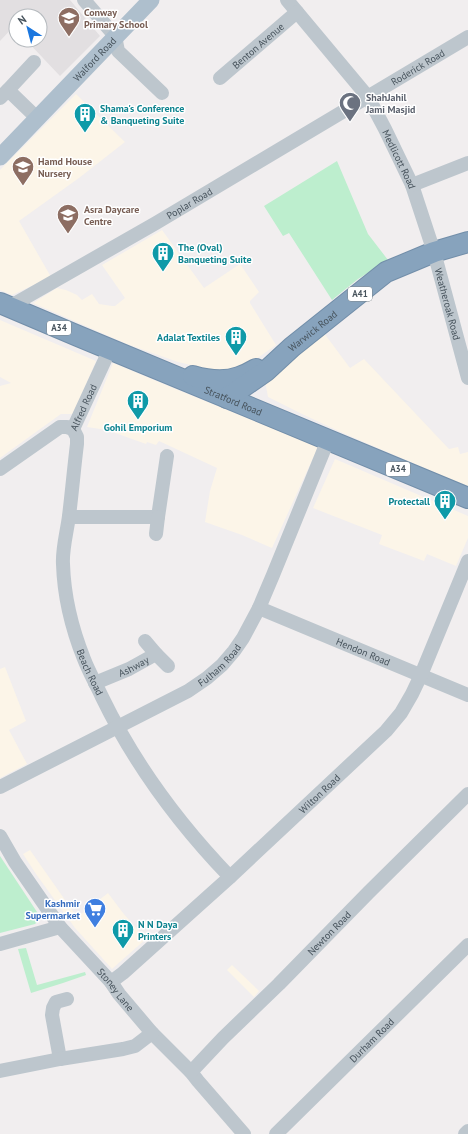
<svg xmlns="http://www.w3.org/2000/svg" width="468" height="1134" font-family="'PT Sans',sans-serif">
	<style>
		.commercial { fill: #fcf5e8 }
		.education { fill: #e2dfe1 }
		.green { fill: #bdeece }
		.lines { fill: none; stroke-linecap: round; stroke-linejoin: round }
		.highway-casing { stroke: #728ea9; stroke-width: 22 }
		.minor { stroke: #bdc6cd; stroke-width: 14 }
		.major { stroke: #aebfcd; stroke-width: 17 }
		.highway { stroke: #87a3bd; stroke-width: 20 }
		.labels { text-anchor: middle; stroke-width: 3; stroke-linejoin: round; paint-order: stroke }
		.shield { fill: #fff; stroke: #7e878d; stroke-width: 1 }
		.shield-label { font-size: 9px; font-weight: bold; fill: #47535c }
		.education-label { font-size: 10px; font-weight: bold; fill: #785e54; stroke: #fff; text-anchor: start }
		.street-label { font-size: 10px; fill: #47535c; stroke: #fff }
		.worship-label { font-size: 10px; font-weight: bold; fill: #5b616d; stroke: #fff; text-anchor: start }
		.culture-label { font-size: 10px; font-weight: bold; fill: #0d838f; stroke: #fff; text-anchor: start }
		.shop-label { font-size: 10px; font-weight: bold; fill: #366cbe; stroke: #fff; text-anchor: end }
	</style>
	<rect width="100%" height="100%" fill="#f1eeef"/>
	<g class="commercial">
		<path d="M76,94L125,142L79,178L19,221L51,277L12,295L0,290V170Z"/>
		<path d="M162,230L204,288L240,264L259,292L250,301V303L276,345L249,364L233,371L208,369L178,362L127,344L33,303L57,288L66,290L77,295L82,300L92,294L99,304L112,306H115L125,298L102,265Z"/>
		<path d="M0,320L96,361L73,414H61L0,458V386L11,383L0,377Z"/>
		<path d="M324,333L350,368L364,359L449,449L458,447L460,454L468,452V486L448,478L343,433L300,413L268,397L265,381L292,360Z"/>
		<path d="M113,363L173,388L318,447L272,548L242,535L205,522L210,491L217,468L159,441L156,445L147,442L146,444L107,430L87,427Z"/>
		<path d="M335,459L468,516V538L456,566L427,554L424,561L379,544L382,535L313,508Z"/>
		<path d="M5,667L26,721L9,730L27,764L0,778V669Z"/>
		<path d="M30,850L77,917L108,893L123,913L146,939L112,969L75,928L36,874L23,854Z"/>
		<path d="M232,965L259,991L254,997L227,970Z"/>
	</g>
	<path class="education" d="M0,0H70L100,36L60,76L26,40H40V16H16V30L13,27L0,41Z"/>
	<g class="green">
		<path d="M337,161L368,234L388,260L358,279L332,300L289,233L283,236L264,206Z"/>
		<path d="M0,856L39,915V920L35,924L0,933Z"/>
		<path d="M26,948L37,985L85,972L86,975L63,983L31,993L18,949Z"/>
	</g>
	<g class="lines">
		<g class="highway-casing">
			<g id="highway">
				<path id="s14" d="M0,303L78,336L468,498"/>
				<path d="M193,376C207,380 225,382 239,377C245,375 251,372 256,369"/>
				<path id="s15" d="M227,398L266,371L292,347L386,272L434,252L468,242"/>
			</g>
		</g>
		<g class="minor">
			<path d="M84,0L115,36L118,51L162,93"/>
			<path id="s1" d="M287,0L368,97L385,129L412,185L434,252L468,378"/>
			<path id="s2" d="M220,78L297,12"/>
			<path d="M8,90L34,62"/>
			<path d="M0,98L8,90L37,118"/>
			<path d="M412,185L468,163"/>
			<path id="s3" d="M9,307L156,223L468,37"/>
			<path id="s4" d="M73,429L77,437V444C74,468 72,492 69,516C67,532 62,549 63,564C64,596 72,629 84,659C89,672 96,684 102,697C134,763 179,824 230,877"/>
			<path id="s5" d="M73,429L110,349"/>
			<path d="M0,469L60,427H67L73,429"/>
			<path d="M69,517H158L167,456"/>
			<path d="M156,534L158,517"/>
			<path id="s6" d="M259,608L468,695"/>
			<path d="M156,654L168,666"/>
			<path id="s7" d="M95,683L129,669L156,654L145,641"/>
			<path id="s8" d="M0,787L188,691L207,678L222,665L234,651L243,638L259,608L273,575L328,440"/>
			<path id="s9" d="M0,836L15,862L60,927L111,982L119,994L152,1033L191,1072L198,1081L244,1134"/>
			<path d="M0,944L60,927"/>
			<path id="s10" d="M111,982L123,973L230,877L386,731L401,713L412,694L421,675L468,561"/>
			<path d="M60,1059L52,1015L53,1008L56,1002L67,999"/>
			<path d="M0,1071L60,1059L123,1049L135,1046L152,1033"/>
			<path id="s11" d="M191,1072L223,1038L279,984L369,892L468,794"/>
			<path id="s12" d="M276,1134L468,945"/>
			<path d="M465,1134L468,1131"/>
		</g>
		<path class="major" id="s13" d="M0,157L151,0"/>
		<use href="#highway" class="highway"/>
	</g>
	<defs>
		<g id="school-pin" transform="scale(1.15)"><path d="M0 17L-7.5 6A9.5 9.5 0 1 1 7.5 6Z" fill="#8d6e63" stroke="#fff"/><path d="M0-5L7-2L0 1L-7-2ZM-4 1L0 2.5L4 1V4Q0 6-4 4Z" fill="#fff"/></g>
		<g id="mosque-pin" transform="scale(1.15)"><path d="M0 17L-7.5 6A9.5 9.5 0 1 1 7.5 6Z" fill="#6b7280" stroke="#fff"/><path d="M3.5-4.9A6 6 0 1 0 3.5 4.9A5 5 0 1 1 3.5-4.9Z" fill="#fff"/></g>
		<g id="building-pin" transform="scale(1.15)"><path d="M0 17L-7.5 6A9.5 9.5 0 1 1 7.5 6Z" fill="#0f9aa8" stroke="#fff"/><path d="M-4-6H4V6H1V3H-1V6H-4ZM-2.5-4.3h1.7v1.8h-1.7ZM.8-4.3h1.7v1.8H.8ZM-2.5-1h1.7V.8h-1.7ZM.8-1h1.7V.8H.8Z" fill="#fff"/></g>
		<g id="supermarket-pin" transform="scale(1.15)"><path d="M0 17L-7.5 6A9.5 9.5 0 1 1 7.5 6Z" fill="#3f7fe0" stroke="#fff"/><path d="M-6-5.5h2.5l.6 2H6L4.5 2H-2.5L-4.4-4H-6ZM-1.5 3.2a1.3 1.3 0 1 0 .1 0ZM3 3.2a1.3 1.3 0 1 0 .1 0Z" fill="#fff"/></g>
	</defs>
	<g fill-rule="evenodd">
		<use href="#school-pin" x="69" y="18"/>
		<use href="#mosque-pin" x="350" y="103"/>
		<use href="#building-pin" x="85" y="114"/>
		<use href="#school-pin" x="23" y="167"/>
		<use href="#school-pin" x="68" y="215"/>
		<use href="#building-pin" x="163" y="253"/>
		<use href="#building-pin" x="236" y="337"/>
		<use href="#building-pin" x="138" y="401"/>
		<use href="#building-pin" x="445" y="501"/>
		<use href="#supermarket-pin" x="95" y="909"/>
		<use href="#building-pin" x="123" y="930"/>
	</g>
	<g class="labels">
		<g class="shield">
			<rect x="348" y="287" width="24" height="14" rx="3"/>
			<rect x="47" y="321" width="24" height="14" rx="3"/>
			<rect x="386" y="462" width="24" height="14" rx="3"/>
		</g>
		<g class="shield-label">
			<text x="360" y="297">A41</text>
			<text x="59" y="331">A34</text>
			<text x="398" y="472">A34</text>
		</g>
		<g class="education-label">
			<text x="84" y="16">Conway<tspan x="84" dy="12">Primary School</tspan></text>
			<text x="38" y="165">Hamd House<tspan x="38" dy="12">Nursery</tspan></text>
			<text x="84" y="213">Asra Daycare<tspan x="84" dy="12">Centre</tspan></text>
		</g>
		<g class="street-label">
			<text dy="4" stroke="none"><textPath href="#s2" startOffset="50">Benton Avenue</textPath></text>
			<text dy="4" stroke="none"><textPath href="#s13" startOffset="136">Walford Road</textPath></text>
			<text dy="4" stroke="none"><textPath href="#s3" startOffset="474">Roderick Road</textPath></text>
			<text dy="4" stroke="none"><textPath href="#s1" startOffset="196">Medlicott Road</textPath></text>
			<text dy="4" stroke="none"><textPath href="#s3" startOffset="208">Poplar Road</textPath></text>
			<text dy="4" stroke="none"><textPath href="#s1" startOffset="349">Weatheroak Road</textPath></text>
			<text dy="4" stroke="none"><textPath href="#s15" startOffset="109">Warwick Road</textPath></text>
			<text dy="4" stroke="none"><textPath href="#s14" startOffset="253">Stratford Road</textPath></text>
			<text dy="4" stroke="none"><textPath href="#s5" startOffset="24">Alfred Road</textPath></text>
			<text dy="4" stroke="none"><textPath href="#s6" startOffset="113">Hendon Road</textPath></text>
			<text dy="4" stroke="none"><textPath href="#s8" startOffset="252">Fulham Road</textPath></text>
			<text dy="4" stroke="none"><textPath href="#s7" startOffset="42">Ashway</textPath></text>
			<text dy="4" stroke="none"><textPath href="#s4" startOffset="249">Beach Road</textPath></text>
			<text dy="4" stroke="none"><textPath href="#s10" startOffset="281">Wilton Road</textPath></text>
			<text dy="4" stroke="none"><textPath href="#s11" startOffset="196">Newton Road</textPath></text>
			<text dy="4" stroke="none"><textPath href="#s9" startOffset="193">Stoney Lane</textPath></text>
			<text dy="4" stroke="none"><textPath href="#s12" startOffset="134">Durham Road</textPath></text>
		</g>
		<g class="worship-label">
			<text x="366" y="101">ShahJahil<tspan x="366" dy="12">Jami Masjid</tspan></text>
		</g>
		<g class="culture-label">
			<text x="100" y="112">Shama's Conference<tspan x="100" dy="12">&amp; Banqueting Suite</tspan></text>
			<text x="178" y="251">The (Oval)<tspan x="178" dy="12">Banqueting Suite</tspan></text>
			<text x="220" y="341" text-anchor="end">Adalat Textiles</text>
			<text x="138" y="431" text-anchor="middle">Gohil Emporium</text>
			<text x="430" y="505" text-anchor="end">Protectall</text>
			<text x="138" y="928">N N Daya<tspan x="138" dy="12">Printers</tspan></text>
		</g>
		<g class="shop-label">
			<text x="80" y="907">Kashmir<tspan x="80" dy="12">Supermarket</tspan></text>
		</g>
	</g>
	<g transform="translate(28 28) rotate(324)"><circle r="19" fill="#ffffff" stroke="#b5babe"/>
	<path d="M0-3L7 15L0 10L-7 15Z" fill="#1b77df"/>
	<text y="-6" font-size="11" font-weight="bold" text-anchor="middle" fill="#47535c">N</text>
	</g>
</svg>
